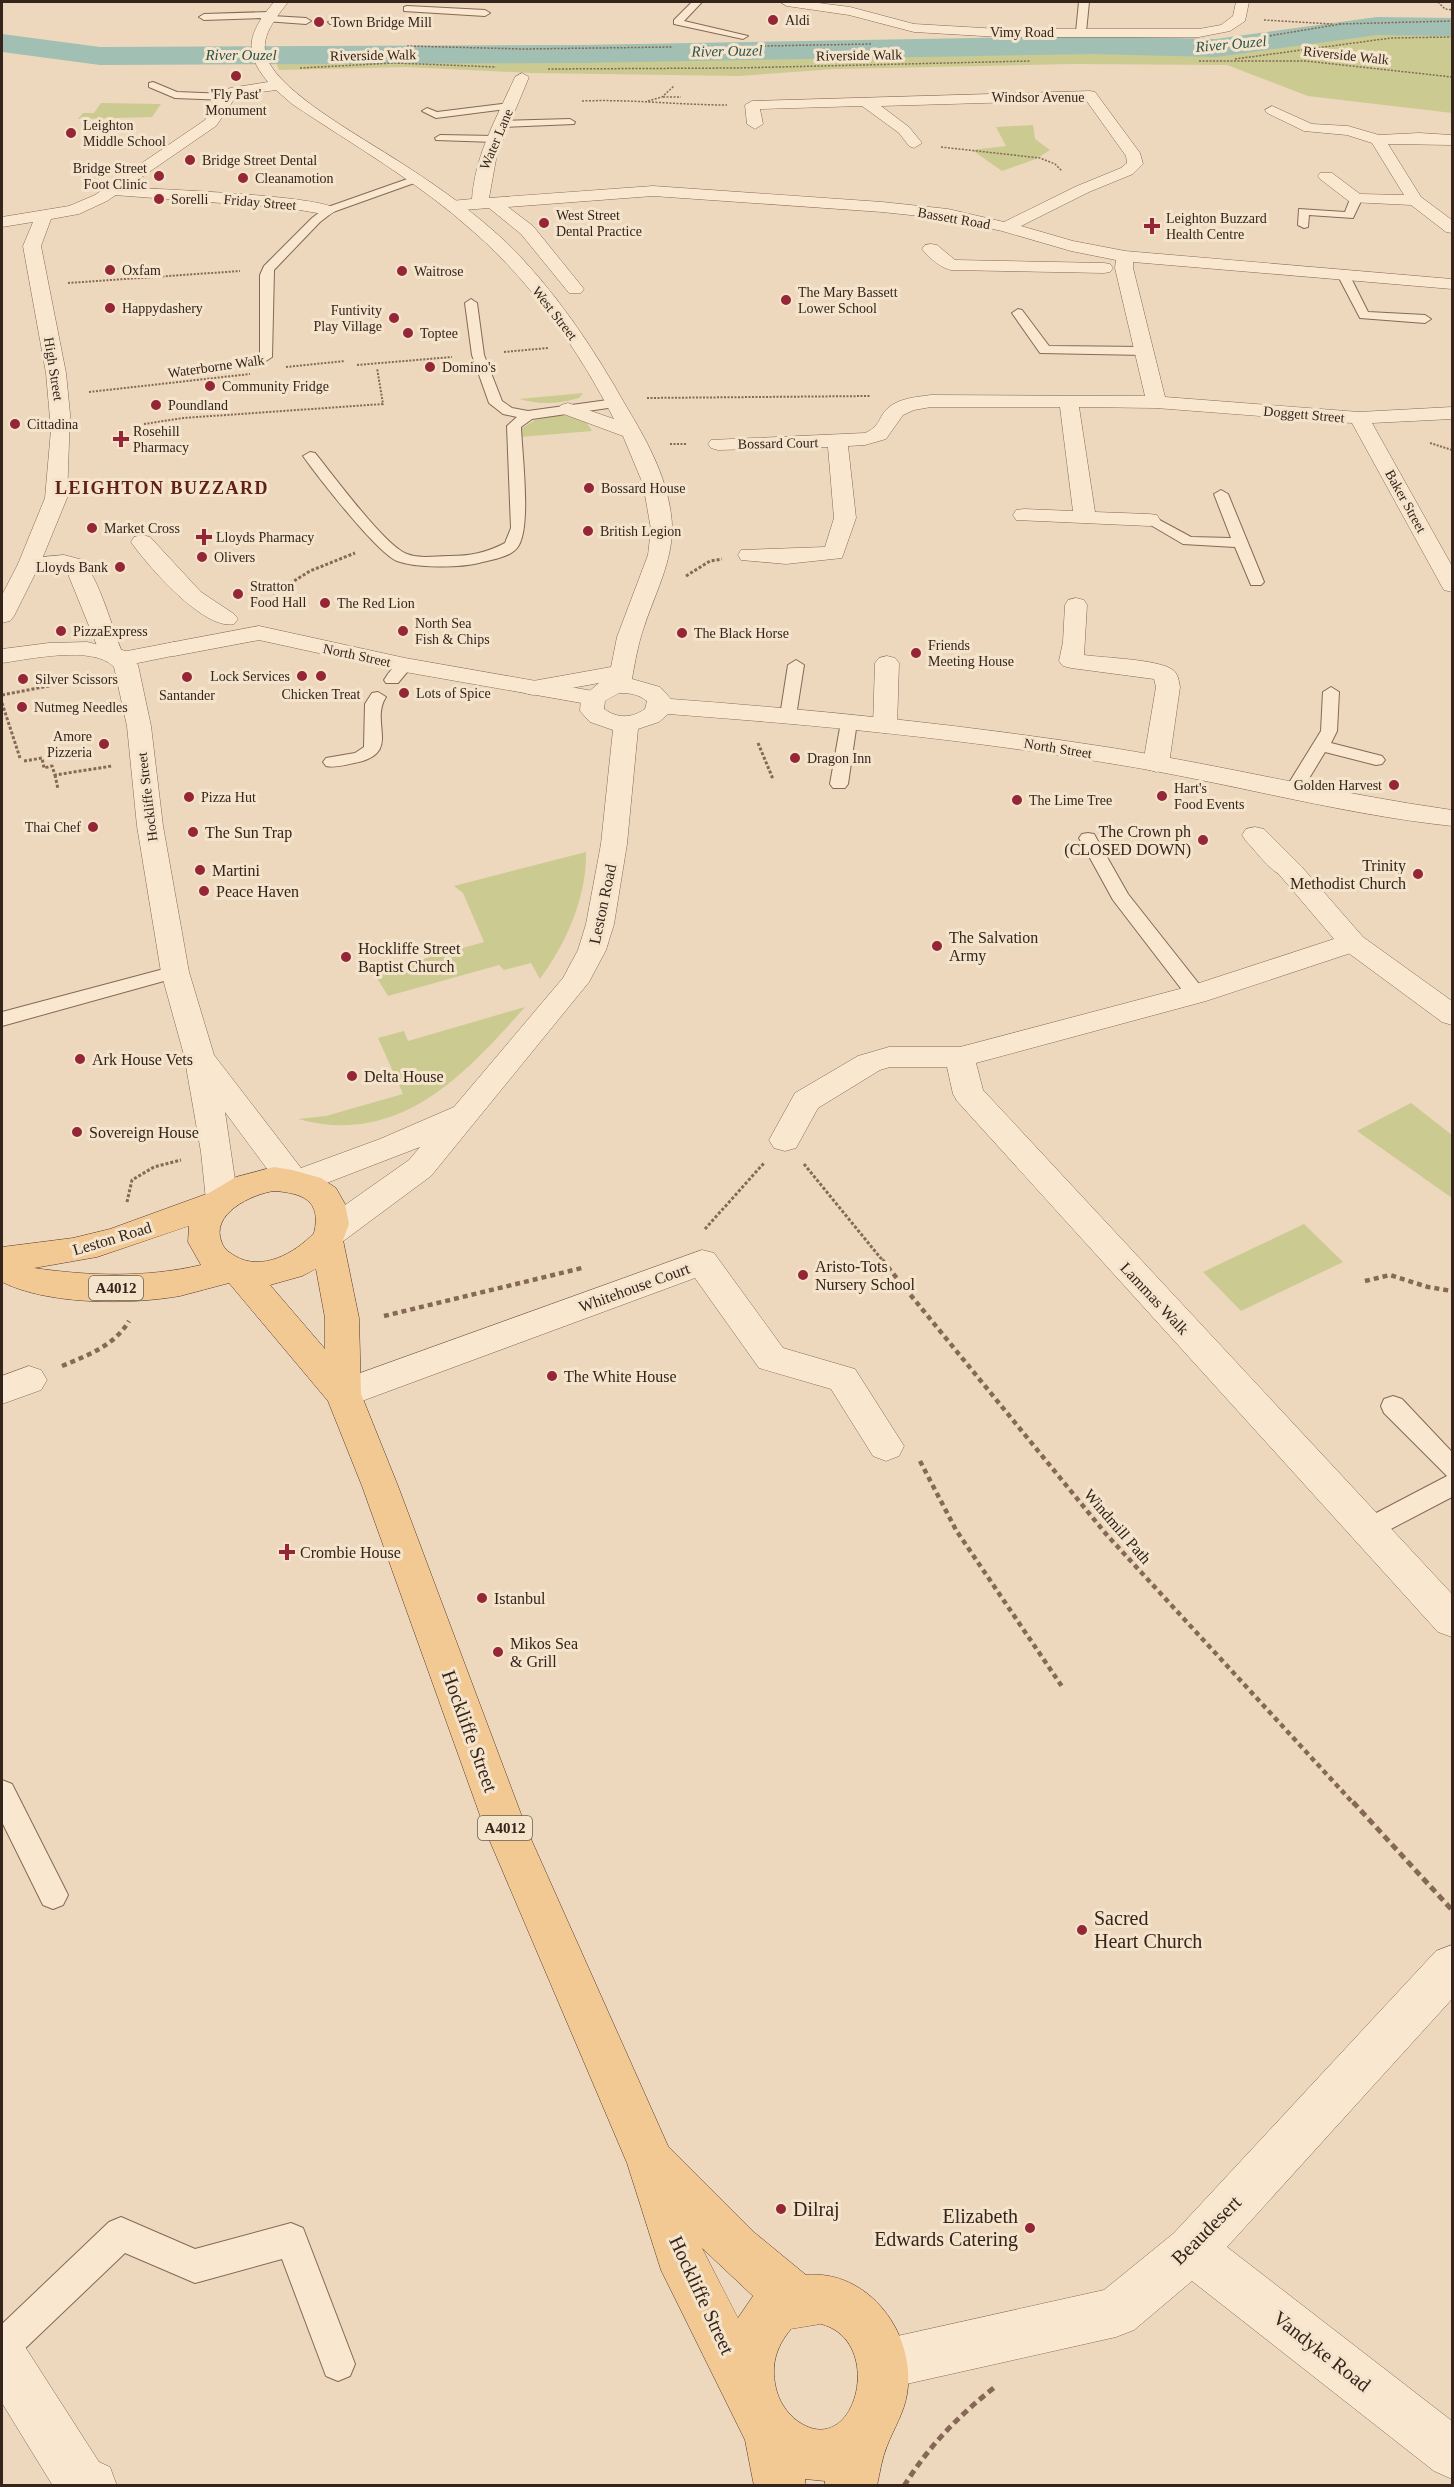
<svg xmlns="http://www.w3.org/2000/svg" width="1454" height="2487" font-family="Georgia,serif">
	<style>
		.green { fill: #cbca91 }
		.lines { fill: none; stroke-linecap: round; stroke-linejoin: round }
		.river { fill: #a1bfb2; fill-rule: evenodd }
		.service-casing { stroke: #856956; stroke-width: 2 }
		.pedestrian-casing { stroke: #856956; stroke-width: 1 }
		.minor-casing { stroke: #856956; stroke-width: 1 }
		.tertiary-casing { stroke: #856956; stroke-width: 1 }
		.primary-casing { stroke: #52382b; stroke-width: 1 }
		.path-far4 { stroke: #856956; stroke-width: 1.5; stroke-dasharray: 2 1.5; stroke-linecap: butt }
		.path-far3 { stroke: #856956; stroke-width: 2; stroke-dasharray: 2 1.5; stroke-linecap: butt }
		.path-far2 { stroke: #856956; stroke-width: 3; stroke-dasharray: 3 2; stroke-linecap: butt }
		.path-far1 { stroke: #856956; stroke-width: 4.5; stroke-dasharray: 5 4; stroke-linecap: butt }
		.path { stroke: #856956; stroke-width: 5; stroke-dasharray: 7 4.5; stroke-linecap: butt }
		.service { fill: #f9e7d0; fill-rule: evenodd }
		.pedestrian { fill: #f9e7d0; fill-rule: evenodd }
		.minor { fill: #f9e7d0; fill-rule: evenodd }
		.tertiary { fill: #f9e7d0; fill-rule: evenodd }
		.primary { fill: #f2c893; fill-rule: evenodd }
		.poi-dot { fill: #942636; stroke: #f5e4cc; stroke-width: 2 }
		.labels { text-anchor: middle; stroke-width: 6; stroke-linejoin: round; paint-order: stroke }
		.far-poi-label { font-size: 14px; fill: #34241b; stroke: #f5e4cc; text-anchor: start }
		.far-street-label { font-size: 14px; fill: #34241b; stroke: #f5e4cc }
		.far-water-label { font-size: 15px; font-style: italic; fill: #2a544c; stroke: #f5e4cc }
		.shield { fill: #f5e4cc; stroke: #6e5e50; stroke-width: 1.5 }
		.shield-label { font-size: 15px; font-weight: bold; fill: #34241b }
		.poi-label { font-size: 16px; fill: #34241b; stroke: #f5e4cc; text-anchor: start }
		.street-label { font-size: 16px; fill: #34241b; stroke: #f5e4cc }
		.far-district-label { font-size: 18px; font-weight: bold; letter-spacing: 1.5px; fill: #61201a; stroke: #f5e4cc }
		.near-street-label { font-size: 20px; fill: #34241b; stroke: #f5e4cc }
		.near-poi-label { font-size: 20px; fill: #34241b; stroke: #f5e4cc; text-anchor: start }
	</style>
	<rect width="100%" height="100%" fill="#edd8bd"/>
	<g class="green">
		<path d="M1378,27L1452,28V113L1308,96L1227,65L1073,64L834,69L739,76L532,73L406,67L279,70L274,56L580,55L1092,45L1217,49Z"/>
		<path d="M101,103L158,104H161L152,117L78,119L83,113H94Z"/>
		<path d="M1033,125L1035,139L1050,150L1036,159L1002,171L972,150L1006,146L996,127Z"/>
		<path d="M583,393L579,398C557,404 541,405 519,399Z"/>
		<path d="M555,416H567L585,420L592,431L521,437V429L535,420Z"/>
		<path d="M586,852C587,897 566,944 540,979L531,963L504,970L499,965L388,996L377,978L370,974L484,942L463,893L454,886Z"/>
		<path d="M525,1007C464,1076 399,1147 298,1119L326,1116L403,1094L378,1038L404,1031L408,1041Z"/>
		<path d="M1411,1103L1452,1135V1198L1357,1131Z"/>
		<path d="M1304,1224L1343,1262L1241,1311L1203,1272Z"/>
	</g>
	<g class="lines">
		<path class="river" d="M1377,17L1452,18V36L1377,35L1216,57L1092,54L580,63L100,65L2,52V34L100,47L580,45L1092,36L1216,39Z"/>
		<g class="service-casing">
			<g id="service">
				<path d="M692,2H702L684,21L748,36L743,39L674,24V20Z"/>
				<path d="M1079,2H1089L1086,32L1081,35L1076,32Z"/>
				<path d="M407,6L485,10L490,13L485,16L404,11V7Z"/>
				<path d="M268,12L272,16L306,18L311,21L306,24L265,21L260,18L204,20L199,17L204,14Z"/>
				<path d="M333,19L393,23L398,26L393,29L330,24L328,22Z"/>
				<path d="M153,82L177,92L227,94L232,97L227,100L175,98L149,87V83Z"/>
				<path d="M510,103L515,106L514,108L436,118L422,111L427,108L437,112Z"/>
				<path d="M570,119L575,122L574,124L502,127L497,124L502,121Z"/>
				<path d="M440,135L495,136L500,139L495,142L436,140L435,138Z"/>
				<path d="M413,177L417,178V182L333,212L320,222L274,270L272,357L266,361L261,360L260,357V275L264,266L312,218L325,208Z"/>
				<path d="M1356,196L1362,199L1353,218L1309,215L1308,227L1304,228L1298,225L1299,209L1345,212L1350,199Z"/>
				<path d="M1344,272L1350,276L1368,312L1425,315L1431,319L1425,323L1360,318L1338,276Z"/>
				<path d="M471,299L477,303L484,355L502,401L512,408L528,411L615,399L622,403L615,407L532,419L521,427C522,455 531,523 519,545C513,557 491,560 479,563C459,568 416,568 397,561C377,553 318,477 303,456L310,452L315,453C333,475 385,546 407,554C420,559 435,556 449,556C470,556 486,553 505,543L511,528L507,426L517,417L503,414L489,403L472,355L465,303Z"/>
				<path d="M1018,309L1022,310L1049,346L1145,347L1151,351L1145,355L1040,353L1012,313Z"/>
				<path d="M1221,490L1228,494L1264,582L1261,585H1251L1235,547L1183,544L1142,520L1149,516L1154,517L1191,537L1231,538L1214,494Z"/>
				<path d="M405,660L411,662L413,665L398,683H386L384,680C389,672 396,662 405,660Z"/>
				<path d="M796,660L804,665L796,716L788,721L780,716L788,665Z"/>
				<path d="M1331,687L1339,692L1337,731L1331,743L1382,756L1385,760L1382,764L1376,765L1325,752L1299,795H1287L1284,791L1321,731L1323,692Z"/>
				<path d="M378,692L386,697C369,723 403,754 354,763C345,765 335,768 326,766L323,762L326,758L355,753L364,747L365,704L372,693Z"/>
				<path d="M849,717L857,722L848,784L845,788H833L830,784L841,722Z"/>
				<path d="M1088,833L1094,834L1128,894L1203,989L1206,994L1203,999L1196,1000L1189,999L1113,900L1079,838L1082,834Z"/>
				<path d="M175,966L182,968L185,972L182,976L2,1026V1012Z"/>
				<path d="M1393,1396L1402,1399L1452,1452V1497L1368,1541L1359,1538L1355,1530L1359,1522L1447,1476L1384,1413L1381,1406L1384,1399Z"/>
				<path d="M2,1780L12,1784L63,1885L68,1895L63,1905L53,1909L43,1905L2,1822Z"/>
				<path d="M121,2217L195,2249L291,2223L303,2228L355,2364L350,2376L338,2381L326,2376L282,2259L195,2283L125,2253L14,2359L2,2364V2324L109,2222Z"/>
			</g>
		</g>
		<g class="pedestrian-casing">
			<g id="pedestrian">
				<path d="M120,187C150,189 326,195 337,210L329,215L288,208L114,195L112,192Z"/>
				<path d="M142,535L150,537L201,592L234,614L238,619L234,624C204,631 147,565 131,542L134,537Z"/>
				<path d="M64,555L83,560C102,587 110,622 122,652L174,642L182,644L186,649L182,654L123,666L115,664L112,660L102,658L66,569L29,571L21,569L18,564L21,559Z"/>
				<path d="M1255,827L1264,829L1301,866L1305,872L1301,878C1277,884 1261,856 1246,841L1242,835L1246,829Z"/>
			</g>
		</g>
		<g class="minor-casing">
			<g id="minor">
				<path d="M780,2H811L850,7L914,24L1000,29H1199L1221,25L1233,16L1236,2H1249L1245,21L1230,31L1199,37H1000L914,32L849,15L787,6Z"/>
				<path d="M522,73L529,77L497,154L489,198L653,186L882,202L948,209L1004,222L1077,186L1121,168L1127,163L1126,156L1086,100L881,106L909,127L922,143L914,148L909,146L899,133L862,106L760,109L763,124L755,129L747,124L745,105L752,101L1090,91L1095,92L1140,153L1143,164L1133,174L1089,192L1021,226L1073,241L1125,251L1452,279V289L1133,262V268L1165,397L1359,412L1452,407V419L1372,423L1452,566V592L1444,590L1441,585L1352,423L1156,408L1079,407L1095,512L1149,514L1157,515L1160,520L1157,525L1149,526L1016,520L1013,515L1016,510L1024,509L1073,511L1060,407H931L914,410L903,415L886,439L865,445L848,446L856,518L842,558L786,564L741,560L738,555L741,550L825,547L834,518L828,447L718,450L711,448L708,444L711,440L865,433C881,426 878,417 888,408C899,398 917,397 931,395L1145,396L1115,268L1116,260L1071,251L1002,231L948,219L882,212L653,196L508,207L533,226L584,289L581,293H569L521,234L489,208L451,211L443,206L451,201L472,199C475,155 497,117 515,77Z"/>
				<path d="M1272,106L1312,124L1348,126L1379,135L1419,133L1452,135V145L1388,144L1421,197L1452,220V233L1446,232L1411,205L1350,202L1320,179L1318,176L1320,173H1332L1360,194L1404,195L1372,143L1347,135L1304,131L1267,113L1265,110Z"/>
				<path d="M931,244L937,245L955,260L1104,263L1110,264L1113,268L1110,272L1104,273L951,270C941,268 929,258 922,249L925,245Z"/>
				<path d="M1076,598L1084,600L1087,605L1084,655C1104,658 1158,659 1173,670C1178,673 1179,682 1180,687L1169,764L1165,769L1156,772L1147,769L1143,764L1156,687L1154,679L1071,668L1063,666L1059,661L1063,642L1065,605L1068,600Z"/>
				<path d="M259,626L405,658L593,691L602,693L605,698L602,703L593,705L405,672L259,640L174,656L166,654L162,649L166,644L174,642Z"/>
				<path d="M887,656L895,658L899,663L897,726L894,731L885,733L876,731L873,726L875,663L879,658Z"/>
				<path d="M1291,864L1301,866L1363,937L1367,943L1363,949L1206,1001L976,1063L983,1090L1452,1594V1637L1438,1632L957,1101L953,1094L947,1067H890L880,1070L818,1108L796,1148L785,1151L774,1148L769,1140L795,1093L858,1056L889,1047H960L1187,987L1334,939L1277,872L1281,866Z"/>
				<path d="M702,1250L714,1253L783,1348L855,1369L904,1446L899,1456L886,1461L873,1456L831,1389L759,1368L695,1278L343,1408L330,1404L325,1394L330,1384Z"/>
				<path d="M29,1366L41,1370L47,1380L41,1390L2,1404V1376Z"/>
				<path d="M2,2332L20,2339L99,2462L110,2467L117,2486H53L2,2403Z"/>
			</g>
		</g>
		<g class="tertiary-casing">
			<g id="tertiary">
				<path d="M274,2H288C273,22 255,42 271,66C293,101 372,143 409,168C443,190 476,214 506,242C554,289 593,347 626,406C646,439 666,475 671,514C677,554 656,590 644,627C638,644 635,662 632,679L660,687L671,699C819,710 966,725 1113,748C1226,766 1338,794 1452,810V826C1339,814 1227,782 1114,764C966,739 817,725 668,714L659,722L638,729L627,844L614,924L606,950L589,982L431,1176L342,1242L330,1245L318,1242L314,1233L318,1224L409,1160L420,1147L298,1194L282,1189L225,1112L238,1200L233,1208L222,1212L211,1208L206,1200L201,1152L184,1055L161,972L137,826L127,726L114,667C94,645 30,659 2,663V649L49,643L87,642L126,651L138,665L151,726L163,826L189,972L214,1055L301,1168L380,1139L454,1107L563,978L578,950L586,924L601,844L613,730L590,722L580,711L581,698L599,683L533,695L524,693L521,688L524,683L533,681L611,667L617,637L648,555L651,529L643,484L623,436L561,413L558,409L561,405L568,403L614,419C579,351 533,284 475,233C420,183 353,145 292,104L276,90L239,95L235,98L216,126L107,201L79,214L51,219L41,246L66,373L70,414L67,498L40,564L14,616L10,621L2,623V595L18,564L45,498L51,430L46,373L23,246L33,222L2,227V217L69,206L95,195L205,120L224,92L230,88L268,82C241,50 250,31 274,2ZM619,693C630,693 638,694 647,701L645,709C632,718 618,719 604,709L605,701Z"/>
				<path d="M1353,934L1363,937L1452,1001V1025L1442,1022L1343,949L1339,943L1343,937Z"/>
				<path d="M1452,1945V1999L1227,2247L1452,2421V2479L1434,2471L1192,2281L1134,2330L1116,2337L884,2389L866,2382L859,2364L866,2346L884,2339L1104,2290L1174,2233L1436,1951Z"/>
			</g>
		</g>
		<g class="primary-casing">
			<path id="primary" d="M274,1167L292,1170L321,1178L336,1188L345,1204L349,1224L343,1240L359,1318L361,1394L398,1486L527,1830L668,2146L755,2233L806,2275C869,2269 917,2335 907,2394C904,2413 894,2428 887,2446C882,2458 880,2472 877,2486H824L825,2481L805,2479L806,2486H754L745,2440L661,2270L627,2163L486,1832L362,1486L328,1401L229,1283C213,1287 196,1292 180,1296C129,1305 48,1305 2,1282V1247L73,1238L110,1229L209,1193L236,1177ZM274,1191C302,1193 322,1200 314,1233C295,1253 262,1272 235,1256C230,1253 224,1249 222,1243C209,1214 252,1194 274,1191ZM189,1226L188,1242L201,1265C145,1278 90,1276 34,1268L97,1257ZM316,1269L325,1318V1349L270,1285L302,1276ZM702,2248L753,2296L738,2318ZM821,2324C885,2340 857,2456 802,2424C790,2417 781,2405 777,2392C770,2367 775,2348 791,2329Z"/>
		</g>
		<g class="path-far4">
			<path d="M1438,2L1445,9L1452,10"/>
			<path d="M1264,20L1332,24"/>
			<path d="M1339,24L1452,21"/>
			<path d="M1256,38L1341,24"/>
			<path d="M407,46L523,49L673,47"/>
			<path d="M764,46L871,44"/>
			<path d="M1235,59L1391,38L1452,37"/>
			<path d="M1199,61H1306L1452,77"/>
			<path d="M300,68L394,63L496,67"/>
			<path d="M548,69L736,68L1030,61"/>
			<path d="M663,97H681"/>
			<path d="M582,101C630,99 679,105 727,105"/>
			<path d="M648,101L662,97L674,86"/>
			<path d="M941,147L1040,158L1055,164L1062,171"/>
		</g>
		<g class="path-far3">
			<path d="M68,283L240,271"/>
			<path d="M504,352L548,348"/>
			<path d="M357,365L452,357"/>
			<path d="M286,367L345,361"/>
			<path d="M89,392L250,374"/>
			<path d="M647,398L870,396"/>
			<path d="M144,424L183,418L383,404L377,368"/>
			<path d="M1430,443L1452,450"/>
			<path d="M670,444H687"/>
		</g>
		<g class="path-far2">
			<path d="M686,576L710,561L722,559"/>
			<path d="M273,594L310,571L355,553"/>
			<path d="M2,695L80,680V677"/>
			<path d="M2,703L20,758"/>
			<path d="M758,743L773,779"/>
			<path d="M24,761L42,758L44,768L52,766L55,775L112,766"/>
			<path d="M55,775L58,789"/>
			<path d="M804,1164L883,1261"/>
			<path d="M127,1202L132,1180L154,1167L181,1160"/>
			<path d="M705,1229L764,1163"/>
		</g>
		<g class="path-far1">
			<path d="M882,1260L1106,1534L1354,1804"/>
			<path d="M1365,1281L1390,1275L1428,1287L1452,1291"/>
			<path d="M384,1316L582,1268"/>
			<path d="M62,1366C88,1355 114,1346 129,1321"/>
			<path d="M920,1461L956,1530L1063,1688"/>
		</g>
		<g class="path">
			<path d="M1353,1802L1452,1910"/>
			<path d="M904,2486C928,2447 959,2415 995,2387"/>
		</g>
		<use href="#service" class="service"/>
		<use href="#pedestrian" class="pedestrian"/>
		<use href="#minor" class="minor"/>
		<use href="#tertiary" class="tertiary"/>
		<use href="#primary" class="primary"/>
	</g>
	<g class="poi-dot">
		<circle cx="773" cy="20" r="6"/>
		<circle cx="319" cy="22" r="6"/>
		<circle cx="236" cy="76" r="6"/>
		<circle cx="71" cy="133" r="6"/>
		<circle cx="190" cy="160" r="6"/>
		<circle cx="159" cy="176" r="6"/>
		<circle cx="243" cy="178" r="6"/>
		<circle cx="159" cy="199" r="6"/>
		<circle cx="544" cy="223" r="6"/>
		<path d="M1149 217h6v6h6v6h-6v6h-6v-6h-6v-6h6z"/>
		<circle cx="110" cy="270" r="6"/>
		<circle cx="402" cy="271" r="6"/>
		<circle cx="786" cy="300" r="6"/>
		<circle cx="110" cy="308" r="6"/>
		<circle cx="394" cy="318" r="6"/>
		<circle cx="408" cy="333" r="6"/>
		<circle cx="430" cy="367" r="6"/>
		<circle cx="210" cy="386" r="6"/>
		<circle cx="156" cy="405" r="6"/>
		<circle cx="15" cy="424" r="6"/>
		<path d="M118 430h6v6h6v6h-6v6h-6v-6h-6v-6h6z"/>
		<circle cx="589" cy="488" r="6"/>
		<circle cx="92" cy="528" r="6"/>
		<circle cx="588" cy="531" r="6"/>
		<path d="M201 528h6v6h6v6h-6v6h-6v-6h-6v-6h6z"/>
		<circle cx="202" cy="557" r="6"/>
		<circle cx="120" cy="567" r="6"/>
		<circle cx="238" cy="594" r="6"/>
		<circle cx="325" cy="603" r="6"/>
		<circle cx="61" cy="631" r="6"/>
		<circle cx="403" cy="631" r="6"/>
		<circle cx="682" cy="633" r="6"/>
		<circle cx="916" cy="653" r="6"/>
		<circle cx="302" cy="676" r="6"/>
		<circle cx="321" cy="676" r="6"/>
		<circle cx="187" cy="677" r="6"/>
		<circle cx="23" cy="679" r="6"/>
		<circle cx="404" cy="693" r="6"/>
		<circle cx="22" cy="707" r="6"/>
		<circle cx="104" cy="744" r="6"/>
		<circle cx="795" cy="758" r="6"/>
		<circle cx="1394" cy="785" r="6"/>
		<circle cx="1162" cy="796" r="6"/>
		<circle cx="189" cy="797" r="6"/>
		<circle cx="1017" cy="800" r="6"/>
		<circle cx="93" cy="827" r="6"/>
		<circle cx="193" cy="832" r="6"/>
		<circle cx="1203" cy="840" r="6"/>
		<circle cx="200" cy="870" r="6"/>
		<circle cx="1418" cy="874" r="6"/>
		<circle cx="204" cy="891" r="6"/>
		<circle cx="937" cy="946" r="6"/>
		<circle cx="346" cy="957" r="6"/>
		<circle cx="80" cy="1059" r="6"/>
		<circle cx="352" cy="1076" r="6"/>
		<circle cx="77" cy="1132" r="6"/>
		<circle cx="803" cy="1275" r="6"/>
		<circle cx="552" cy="1376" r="6"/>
		<path d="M284 1543h6v6h6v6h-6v6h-6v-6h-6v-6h6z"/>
		<circle cx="482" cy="1598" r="6"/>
		<circle cx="498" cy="1652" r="6"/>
		<circle cx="1082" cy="1930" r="6"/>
		<circle cx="781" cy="2209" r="6"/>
		<circle cx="1030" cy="2228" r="6"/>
	</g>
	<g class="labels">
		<g class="far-poi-label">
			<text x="785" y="25">Aldi</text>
			<text x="331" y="27">Town Bridge Mill</text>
			<text x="236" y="99" text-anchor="middle">'Fly Past'<tspan x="236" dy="16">Monument</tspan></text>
			<text x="83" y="130">Leighton<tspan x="83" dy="16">Middle School</tspan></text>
			<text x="202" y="165">Bridge Street Dental</text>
			<text x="147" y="173" text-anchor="end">Bridge Street<tspan x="147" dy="16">Foot Clinic</tspan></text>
			<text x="255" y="183">Cleanamotion</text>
			<text x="171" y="204">Sorelli</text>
			<text x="556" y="220">West Street<tspan x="556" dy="16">Dental Practice</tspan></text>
			<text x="1166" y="223">Leighton Buzzard<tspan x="1166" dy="16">Health Centre</tspan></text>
			<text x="122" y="275">Oxfam</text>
			<text x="414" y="276">Waitrose</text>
			<text x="798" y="297">The Mary Bassett<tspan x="798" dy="16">Lower School</tspan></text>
			<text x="122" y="313">Happydashery</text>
			<text x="382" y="315" text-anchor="end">Funtivity<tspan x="382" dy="16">Play Village</tspan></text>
			<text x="420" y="338">Toptee</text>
			<text x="442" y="372">Domino's</text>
			<text x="222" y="391">Community Fridge</text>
			<text x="168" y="410">Poundland</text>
			<text x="27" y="429">Cittadina</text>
			<text x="133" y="436">Rosehill<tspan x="133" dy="16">Pharmacy</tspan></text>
			<text x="601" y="493">Bossard House</text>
			<text x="104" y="533">Market Cross</text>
			<text x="600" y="536">British Legion</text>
			<text x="216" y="542">Lloyds Pharmacy</text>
			<text x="214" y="562">Olivers</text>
			<text x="108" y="572" text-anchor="end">Lloyds Bank</text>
			<text x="250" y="591">Stratton<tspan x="250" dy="16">Food Hall</tspan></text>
			<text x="337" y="608">The Red Lion</text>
			<text x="415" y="628">North Sea<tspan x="415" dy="16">Fish &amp; Chips</tspan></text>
			<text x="73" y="636">PizzaExpress</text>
			<text x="694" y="638">The Black Horse</text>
			<text x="928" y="650">Friends<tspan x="928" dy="16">Meeting House</tspan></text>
			<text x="290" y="681" text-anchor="end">Lock Services</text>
			<text x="35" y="684">Silver Scissors</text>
			<text x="416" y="698">Lots of Spice</text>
			<text x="321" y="699" text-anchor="middle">Chicken Treat</text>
			<text x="187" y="700" text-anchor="middle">Santander</text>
			<text x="34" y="712">Nutmeg Needles</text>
			<text x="92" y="741" text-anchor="end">Amore<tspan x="92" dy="16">Pizzeria</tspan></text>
			<text x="807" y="763">Dragon Inn</text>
			<text x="1382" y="790" text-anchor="end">Golden Harvest</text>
			<text x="1174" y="793">Hart's<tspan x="1174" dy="16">Food Events</tspan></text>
			<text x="201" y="802">Pizza Hut</text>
			<text x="1029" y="805">The Lime Tree</text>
			<text x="81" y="832" text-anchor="end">Thai Chef</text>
		</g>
		<g class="far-street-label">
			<text x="1022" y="37">Vimy Road</text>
			<text transform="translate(373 55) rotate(-1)" y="5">Riverside Walk</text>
			<text transform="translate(859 55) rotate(-1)" y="5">Riverside Walk</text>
			<text transform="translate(1346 55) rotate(6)" y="5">Riverside Walk</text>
			<text x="1038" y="102">Windsor Avenue</text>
			<text transform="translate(496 139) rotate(-67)" y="5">Water Lane</text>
			<text transform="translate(260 202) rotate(5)" y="5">Friday Street</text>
			<text transform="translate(954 218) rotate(10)" y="5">Bassett Road</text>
			<text transform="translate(555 313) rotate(52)" y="5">West Street</text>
			<text transform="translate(216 366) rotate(-8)" y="5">Waterborne Walk</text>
			<text transform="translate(54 369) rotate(81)" y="5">High Street</text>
			<text transform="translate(1304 414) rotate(5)" y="5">Doggett Street</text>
			<text transform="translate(778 443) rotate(-1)" y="5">Bossard Court</text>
			<text transform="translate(1406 501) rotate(61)" y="5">Baker Street</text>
			<text transform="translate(357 655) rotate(12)" y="5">North Street</text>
			<text transform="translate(1058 748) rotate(9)" y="5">North Street</text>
			<text transform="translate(147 797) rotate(-97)" y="5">Hockliffe Street</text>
		</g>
		<g class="far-water-label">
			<text transform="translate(1231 44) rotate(-5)" y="5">River Ouzel</text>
			<text transform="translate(727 51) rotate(-1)" y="5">River Ouzel</text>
			<text x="241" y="60">River Ouzel</text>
		</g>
		<g class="shield">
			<rect x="89" y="1276" width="54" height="24" rx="4.5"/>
			<rect x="478" y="1816" width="54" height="24" rx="4.5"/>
		</g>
		<g class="shield-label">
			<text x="116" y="1293">A4012</text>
			<text x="505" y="1833">A4012</text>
		</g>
		<g class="poi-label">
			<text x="1191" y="837" text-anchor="end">The Crown ph<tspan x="1191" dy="18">(CLOSED DOWN)</tspan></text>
			<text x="205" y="838">The Sun Trap</text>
			<text x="1406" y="871" text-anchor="end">Trinity<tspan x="1406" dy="18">Methodist Church</tspan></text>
			<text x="212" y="876">Martini</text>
			<text x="216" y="897">Peace Haven</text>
			<text x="949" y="943">The Salvation<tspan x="949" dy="18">Army</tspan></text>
			<text x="358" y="954">Hockliffe Street<tspan x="358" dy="18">Baptist Church</tspan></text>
			<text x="92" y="1065">Ark House Vets</text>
			<text x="364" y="1082">Delta House</text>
			<text x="89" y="1138">Sovereign House</text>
			<text x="815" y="1272">Aristo-Tots<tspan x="815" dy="18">Nursery School</tspan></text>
			<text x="564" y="1382">The White House</text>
			<text x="300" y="1558">Crombie House</text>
			<text x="494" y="1604">Istanbul</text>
			<text x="510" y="1649">Mikos Sea<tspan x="510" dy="18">&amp; Grill</tspan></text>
		</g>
		<g class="street-label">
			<text transform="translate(602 904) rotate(-78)" y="6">Leston Road</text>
			<text transform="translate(112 1238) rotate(-17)" y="6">Leston Road</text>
			<text transform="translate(634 1287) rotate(-20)" y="6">Whitehouse Court</text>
			<text transform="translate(1155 1298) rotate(47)" y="6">Lammas Walk</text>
			<text transform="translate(1118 1526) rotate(49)" y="6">Windmill Path</text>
		</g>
		<g class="far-district-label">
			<text x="162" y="494">LEIGHTON BUZZARD</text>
		</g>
		<g class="near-street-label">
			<text transform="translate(470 1731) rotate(70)" y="7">Hockliffe Street</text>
			<text transform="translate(1206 2230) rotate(-45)" y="7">Beaudesert</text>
			<text transform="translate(702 2295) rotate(65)" y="7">Hockliffe Street</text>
			<text transform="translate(1322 2351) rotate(38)" y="7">Vandyke Road</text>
		</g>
		<g class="near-poi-label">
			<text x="1094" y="1925">Sacred<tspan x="1094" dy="23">Heart Church</tspan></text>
			<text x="793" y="2216">Dilraj</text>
			<text x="1018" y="2223" text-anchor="end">Elizabeth<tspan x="1018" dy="23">Edwards Catering</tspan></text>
		</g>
	</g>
	<rect width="1454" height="2487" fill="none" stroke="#34241b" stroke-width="6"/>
</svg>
